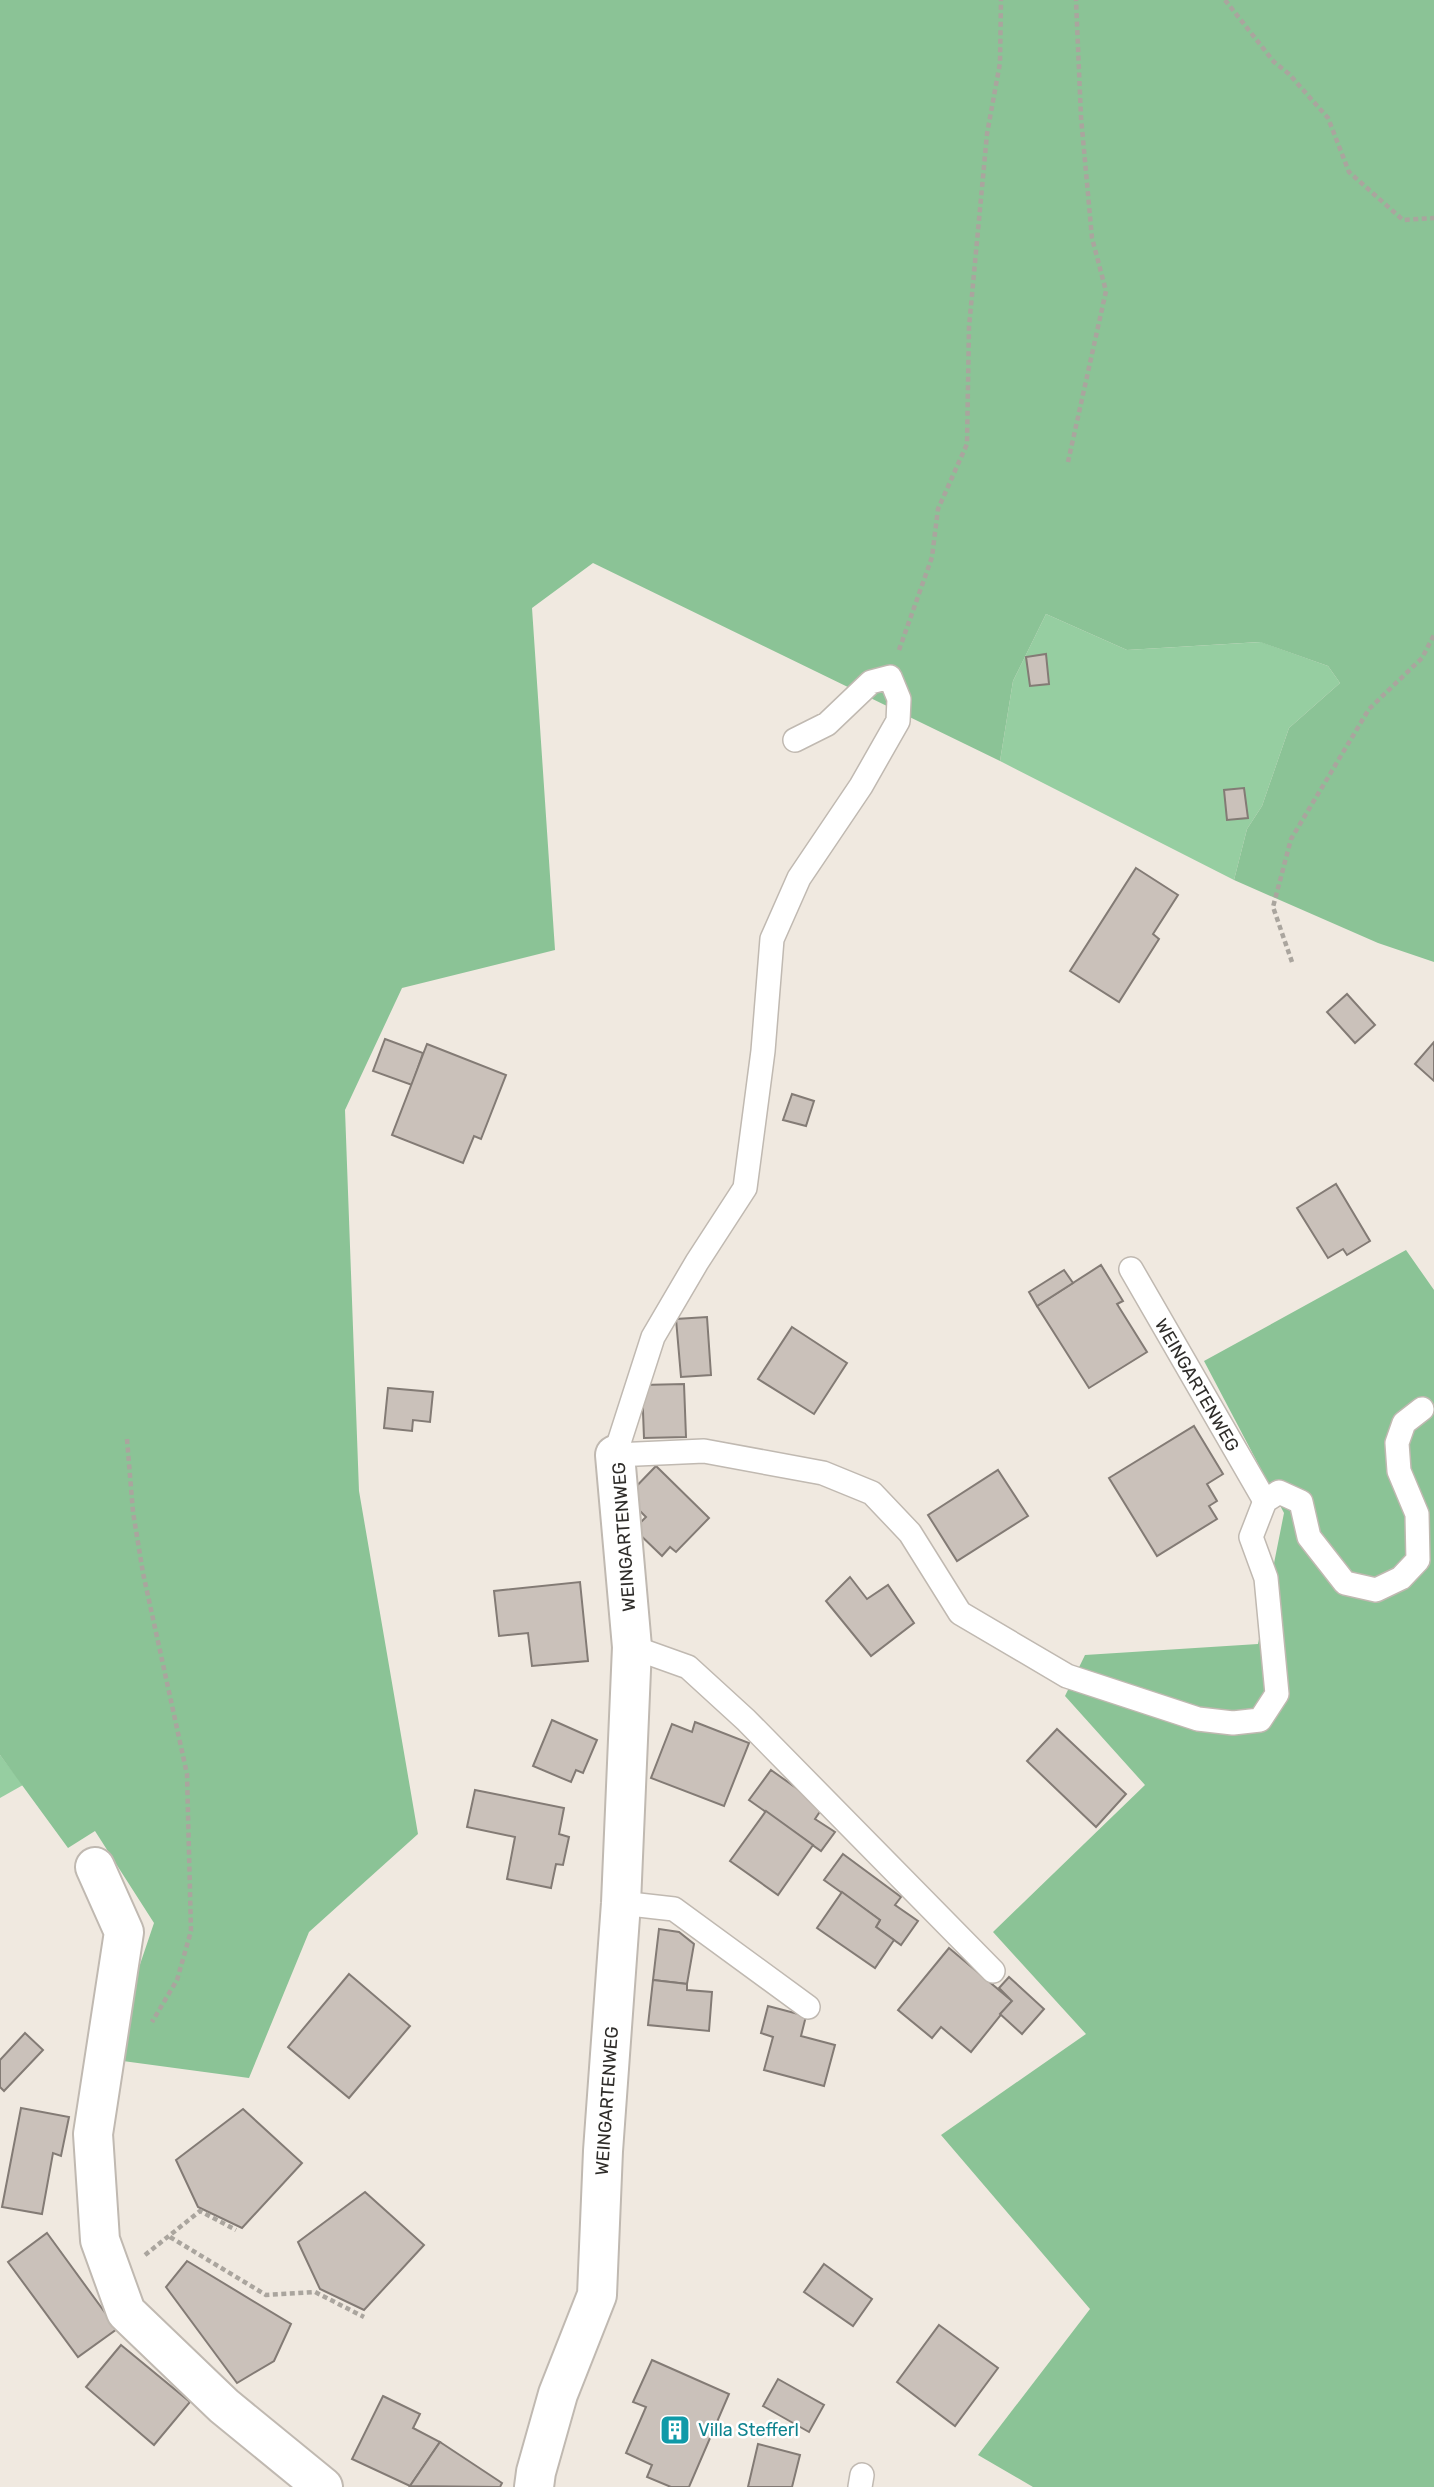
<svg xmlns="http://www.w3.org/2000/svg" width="1434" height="2487" font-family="Rubik,sans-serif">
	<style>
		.green { fill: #96cea1 }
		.forest { fill: #8bc396 }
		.building { fill: #cac1ba; stroke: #837b75; stroke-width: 2 }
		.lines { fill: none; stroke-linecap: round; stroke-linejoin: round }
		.lane-casing { stroke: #c0b9b1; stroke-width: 26 }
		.street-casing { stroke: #c0b9b1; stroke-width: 42 }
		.path { stroke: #aaa59e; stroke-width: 4.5; stroke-dasharray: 5 3.5; stroke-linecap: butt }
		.lane { stroke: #fff; stroke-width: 23 }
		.street { stroke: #fff; stroke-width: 38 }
		.labels { text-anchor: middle; stroke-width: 5; stroke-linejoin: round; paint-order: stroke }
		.street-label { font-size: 18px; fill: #2f2d2a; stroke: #fff }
		.culture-label { font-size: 18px; fill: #0d838f; stroke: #fff; text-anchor: start }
	</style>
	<rect width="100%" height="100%" fill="#f0e9e0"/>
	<g class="green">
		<path d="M1046,614L1127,650L1261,642L1328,666L1340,683L1289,728L1262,806L1247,829L1234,880L1000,761L1013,681Z"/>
		<path d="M0,1755L23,1785L0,1798Z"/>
	</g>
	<g class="forest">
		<path d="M0,0H1434V962L1378,943L1234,880L1247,829L1262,806L1289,728L1340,683L1328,666L1260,642L1127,650L1046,614L1013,681L1000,761L593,563L532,608L555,950L402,988L345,1110L359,1491L418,1834L309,1932L249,2078L108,2059L154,1923L95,1831L68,1848L0,1755Z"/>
		<path d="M1406,1250L1434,1290V2487H1033L978,2455L1090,2309L941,2135L1086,2034L993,1932L1145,1785L1065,1696L1085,1655L1258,1644L1284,1513L1204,1361Z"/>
	</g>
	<g class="building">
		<path d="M1046,654L1049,684L1030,686L1026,657Z"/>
		<path d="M1244,788L1248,818L1227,820L1224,790Z"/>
		<path d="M1136,868L1178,895L1153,934L1159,939L1119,1002L1070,971Z"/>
		<path d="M1347,994L1375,1025L1355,1043L1327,1012Z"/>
		<path d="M385,1039L423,1053L412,1085L373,1071Z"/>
		<path d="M1434,1042V1081L1415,1064Z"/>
		<path d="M427,1044L506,1075L481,1139L474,1136L463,1163L392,1135Z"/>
		<path d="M792,1094L814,1101L806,1126L783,1120Z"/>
		<path d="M1336,1184L1370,1241L1347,1255L1343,1249L1328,1258L1297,1208Z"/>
		<path d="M1101,1265L1123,1301L1117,1304L1147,1352L1089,1388L1037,1306Z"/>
		<path d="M1064,1270L1073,1283L1037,1306L1029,1292Z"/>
		<path d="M707,1317L711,1375L681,1377L676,1319Z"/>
		<path d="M792,1327L847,1363L814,1414L758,1379Z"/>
		<path d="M684,1384L686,1437L644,1438L642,1385Z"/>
		<path d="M388,1388L433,1392L430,1422L413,1420L412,1431L384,1428Z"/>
		<path d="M1194,1426L1223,1474L1207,1484L1217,1501L1209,1506L1217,1519L1157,1556L1109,1478Z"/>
		<path d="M656,1466L709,1518L676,1552L670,1547L662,1556L634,1529L646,1517L626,1497Z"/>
		<path d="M998,1470L1028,1516L957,1561L928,1515Z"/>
		<path d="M850,1577L867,1599L888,1585L914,1623L871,1656L826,1601Z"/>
		<path d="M580,1582L588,1661L532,1666L528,1633L499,1636L494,1591Z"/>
		<path d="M552,1720L597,1740L583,1773L576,1770L571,1782L533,1766Z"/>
		<path d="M695,1722L749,1743L724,1806L651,1778L672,1724L692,1732Z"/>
		<path d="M1057,1729L1126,1794L1096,1827L1027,1761Z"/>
		<path d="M771,1770L823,1807L815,1819L835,1832L821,1851L749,1800Z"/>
		<path d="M475,1790L564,1808L559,1834L569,1837L563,1865L556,1864L551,1888L507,1879L515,1837L467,1827Z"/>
		<path d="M766,1811L813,1845L778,1895L730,1861Z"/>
		<path d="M843,1854L901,1897L895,1905L918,1921L901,1945L876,1927L880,1920L824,1880Z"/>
		<path d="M842,1892L880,1920L876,1927L894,1940L875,1968L817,1928Z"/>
		<path d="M659,1929L679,1932L694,1944L687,1984L653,1980Z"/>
		<path d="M949,1948L1012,2001L971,2052L941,2027L932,2038L898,2010Z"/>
		<path d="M349,1974L410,2026L349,2098L288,2047Z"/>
		<path d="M1009,1977L1044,2009L1022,2034L1000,2014L1012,2001L999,1988Z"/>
		<path d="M653,1980L687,1984V1990L712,1992L709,2031L648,2025Z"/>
		<path d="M768,2006L806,2016L801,2036L835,2045L824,2086L764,2070L773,2037L761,2033Z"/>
		<path d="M25,2033L43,2050L4,2091L0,2087V2060Z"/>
		<path d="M21,2108L69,2117L61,2156L53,2153L42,2214L2,2207Z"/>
		<path d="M243,2109L302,2163L242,2228L198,2207L176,2160Z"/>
		<path d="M365,2192L424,2245L364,2310L320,2289L298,2242Z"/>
		<path d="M47,2233L117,2329L78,2357L8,2262Z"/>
		<path d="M187,2261L291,2324L274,2361L237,2383L166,2287Z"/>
		<path d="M824,2264L872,2299L853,2326L804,2292Z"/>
		<path d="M939,2325L998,2368L955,2426L897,2382Z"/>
		<path d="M121,2345L190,2402L154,2445L86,2387Z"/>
		<path d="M652,2360L729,2394L689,2487H671L647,2477L652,2465L626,2453L646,2407L633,2402Z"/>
		<path d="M778,2379L824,2405L809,2432L763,2406Z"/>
		<path d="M383,2396L420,2414L413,2428L440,2442L410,2486L352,2459Z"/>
		<path d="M440,2442L502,2483L500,2487L410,2486Z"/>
		<path d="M758,2444L800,2455L792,2487H748Z"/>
	</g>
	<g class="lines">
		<g class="lane-casing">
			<g id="lane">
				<path d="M795,740L827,724L871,682L890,677L899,699L898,721L861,786L799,878L772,939L763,1051L745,1188L697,1262L653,1337L615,1455L704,1451L823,1473L872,1493L910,1533L960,1613L1067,1676L1198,1719L1233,1723L1260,1720L1277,1694L1266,1578L1251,1537L1265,1501L1279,1492L1301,1502L1309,1537L1345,1583L1376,1590L1401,1578L1418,1560L1417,1514L1399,1471L1397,1443L1404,1423L1422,1409"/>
				<path d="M1131,1269L1265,1501"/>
				<path d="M632,1647L688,1667L746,1720L993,1971"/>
				<path d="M621,1903L674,1909L808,2007"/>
				<path d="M860,2487L862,2475"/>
			</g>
		</g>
		<g class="street-casing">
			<g id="street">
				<path d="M95,1867L124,1932L93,2134L100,2240L126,2312L224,2406L323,2487"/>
				<path d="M534,2487L536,2472L558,2394L597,2295L603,2151L621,1903L632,1647L615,1455"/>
			</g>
		</g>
		<g class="path">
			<path d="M1225,0L1274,62L1289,74L1328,118L1349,172L1403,220L1434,218"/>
			<path d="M1068,462L1106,291L1092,238L1081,117L1076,0"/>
			<path d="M899,650L932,557L938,509L967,444L969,327L987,134L1000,63L1001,0"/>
			<path d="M1292,962L1273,907L1291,839L1369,709L1422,658L1434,635"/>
			<path d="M127,1439L133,1512L143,1573L187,1774L191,1931L177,1980L152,2022"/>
			<path d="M170,2237L266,2295L315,2292L364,2317"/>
			<path d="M145,2255L200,2211L236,2230"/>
		</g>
		<use href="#lane" class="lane"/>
		<use href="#street" class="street"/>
	</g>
	<defs>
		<g id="building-square" transform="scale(1.575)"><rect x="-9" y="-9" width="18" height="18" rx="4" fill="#0f9aa8" stroke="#fff"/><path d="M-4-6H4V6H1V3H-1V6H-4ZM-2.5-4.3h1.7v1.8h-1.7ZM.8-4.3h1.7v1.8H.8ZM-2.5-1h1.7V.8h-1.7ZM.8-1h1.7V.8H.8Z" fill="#fff"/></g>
	</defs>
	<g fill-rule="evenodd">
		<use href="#building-square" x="675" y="2430"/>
	</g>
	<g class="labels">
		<g class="street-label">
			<text transform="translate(1197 1385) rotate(60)" y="6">WEINGARTENWEG</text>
			<text transform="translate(624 1537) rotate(-94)" y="6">WEINGARTENWEG</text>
			<text transform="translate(607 2101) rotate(-86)" y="6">WEINGARTENWEG</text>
		</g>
		<g class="culture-label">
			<text x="698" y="2436">Villa Stefferl</text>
		</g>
	</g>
</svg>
